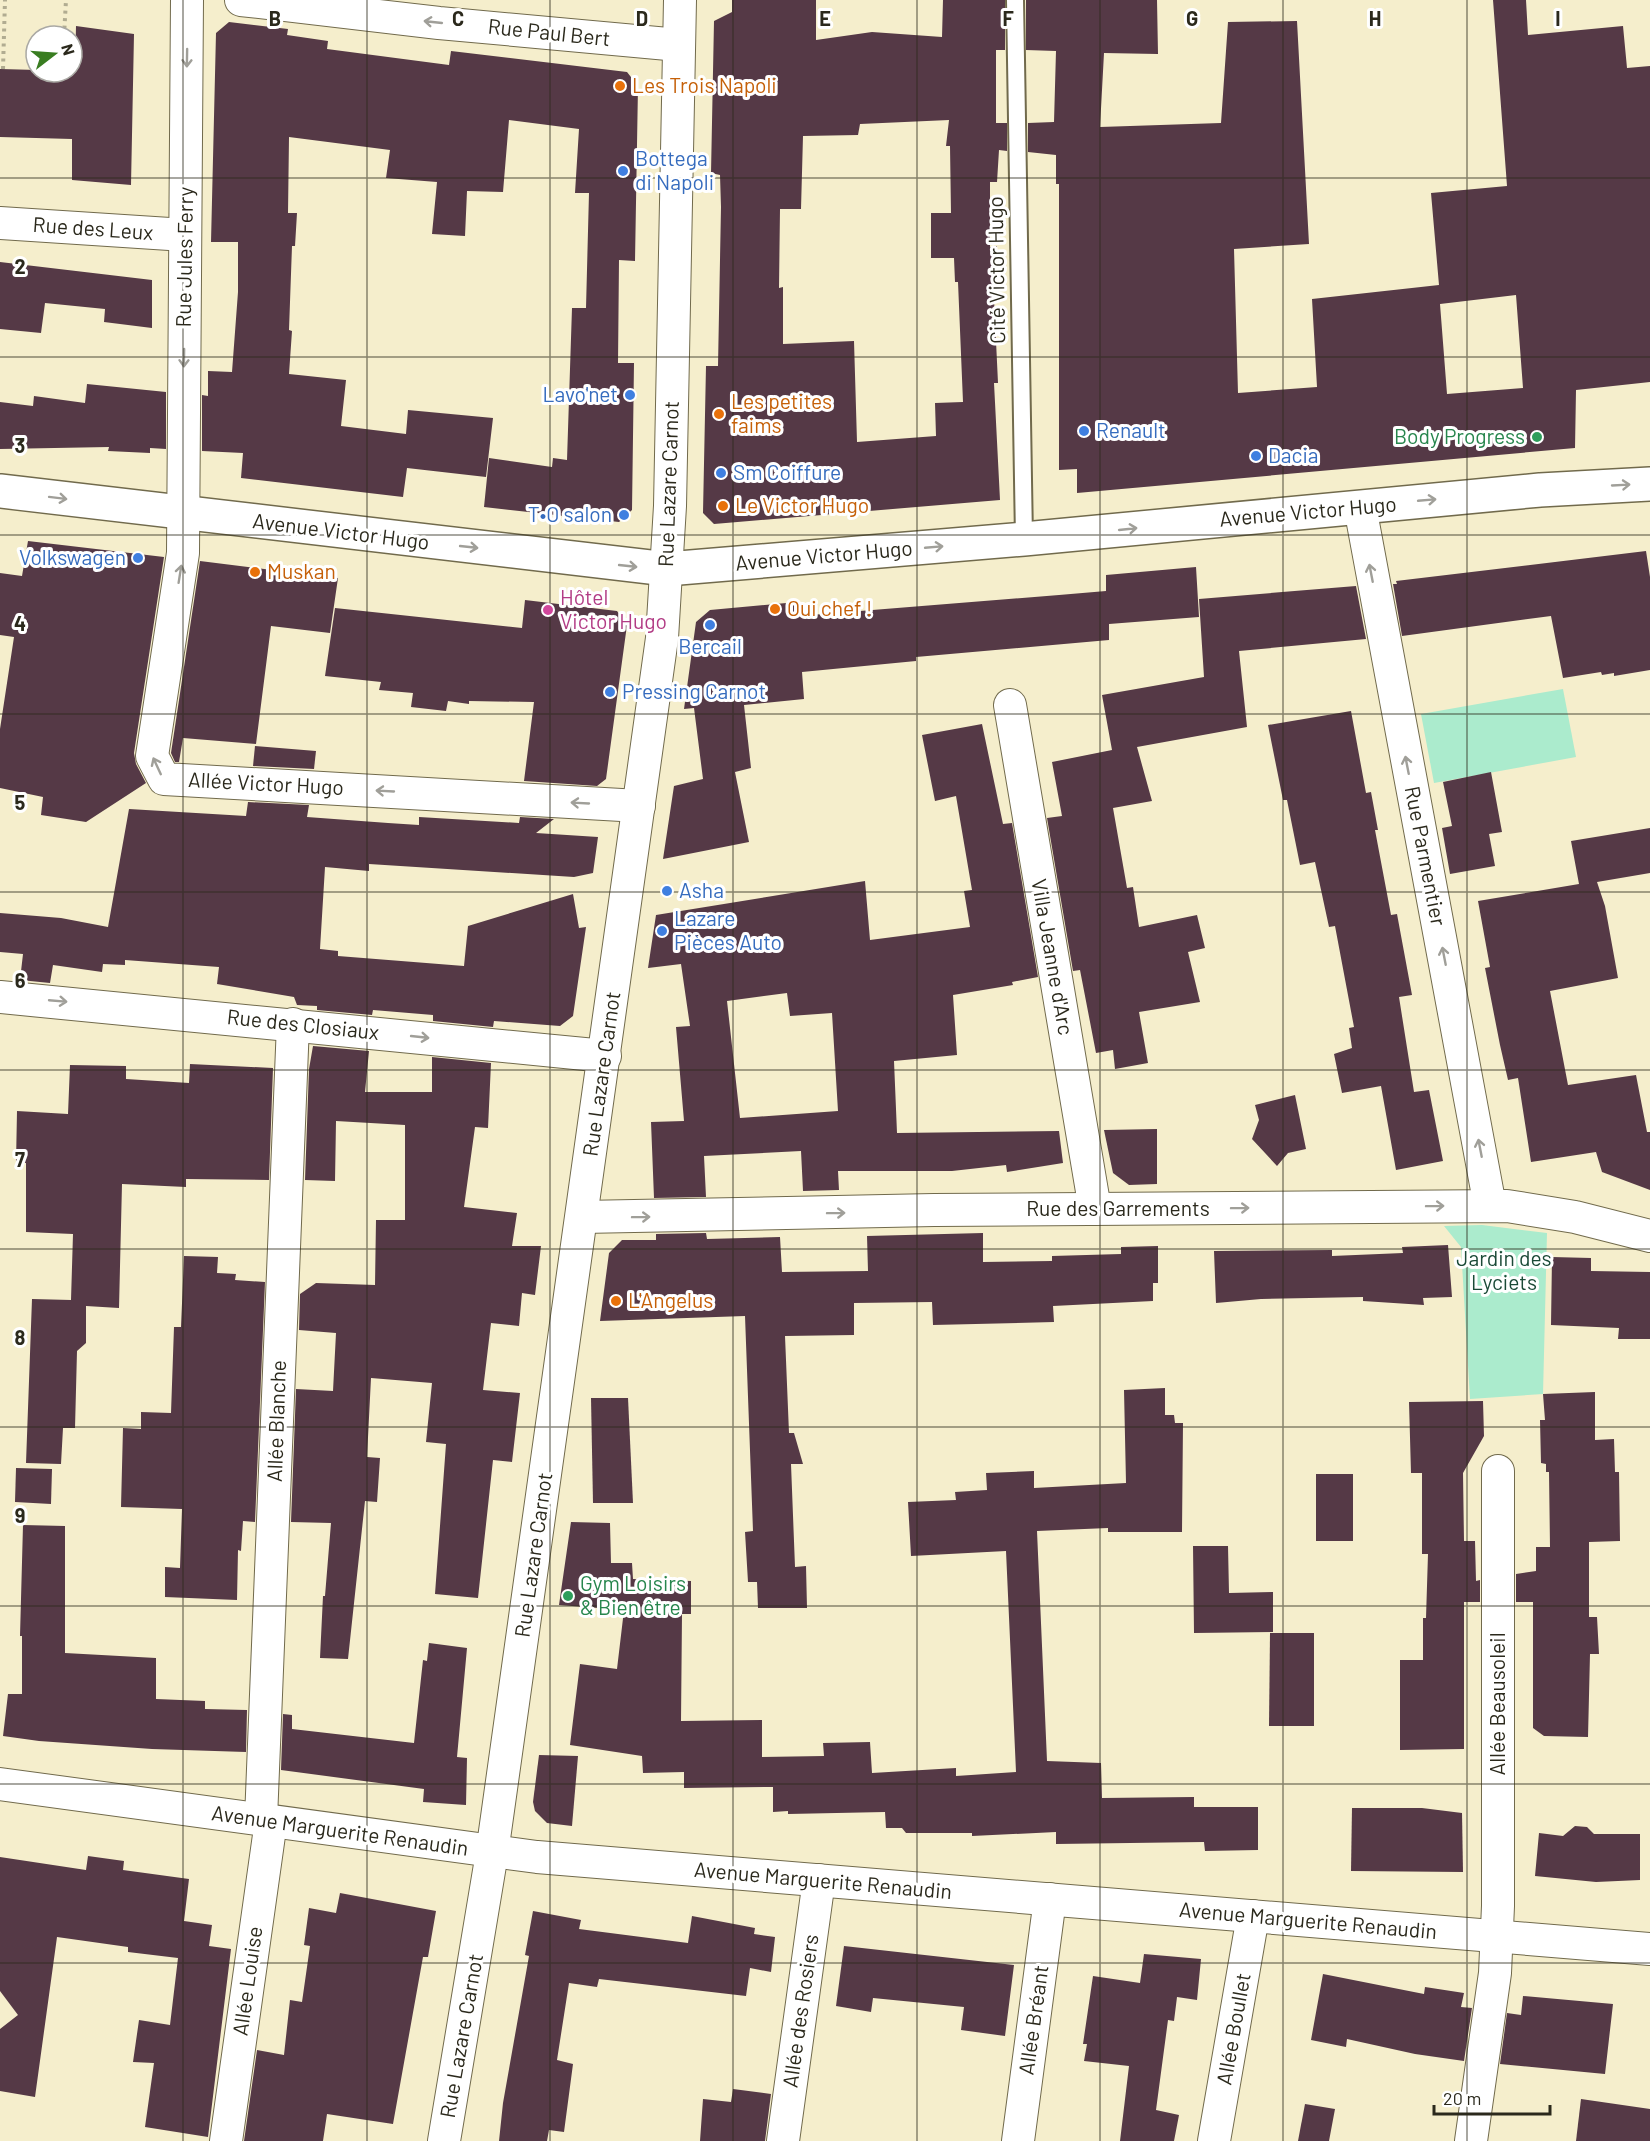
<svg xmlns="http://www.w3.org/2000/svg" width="1650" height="2141" font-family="Barlow,sans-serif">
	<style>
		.green { fill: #abebcd }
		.building { fill: #553946; fill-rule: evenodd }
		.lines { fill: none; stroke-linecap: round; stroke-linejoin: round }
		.service-casing { stroke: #716a4c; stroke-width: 20 }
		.minor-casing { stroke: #716a4c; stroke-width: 34 }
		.tertiary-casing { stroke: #716a4c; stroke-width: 36 }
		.path { stroke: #b1ac91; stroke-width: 4; stroke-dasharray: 3 4.5; stroke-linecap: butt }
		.service { stroke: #fff; stroke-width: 16 }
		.minor { stroke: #fff; stroke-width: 32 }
		.tertiary { stroke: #fff; stroke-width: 33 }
		.oneway { stroke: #a09f99 }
		.grid { fill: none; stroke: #2b291c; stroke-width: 1.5; stroke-opacity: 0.55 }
		.food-dot { fill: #e8710a; stroke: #fff; stroke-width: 2 }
		.shop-dot { fill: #3f7fe0; stroke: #fff; stroke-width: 2 }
		.leisure-dot { fill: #2e9e5b; stroke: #fff; stroke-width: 2 }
		.hotel-dot { fill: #d1479c; stroke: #fff; stroke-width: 2 }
		.labels { text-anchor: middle; stroke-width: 6; stroke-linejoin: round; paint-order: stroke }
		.street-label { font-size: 21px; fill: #2b291c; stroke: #fff }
		.food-label { font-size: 21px; fill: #c56008; stroke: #fff; text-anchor: start }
		.shop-label { font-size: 21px; fill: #366cbe; stroke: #fff; text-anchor: start }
		.leisure-label { font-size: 21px; fill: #27864d; stroke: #fff; text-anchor: end }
		.hotel-label { font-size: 21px; fill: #b23c85; stroke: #fff; text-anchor: start }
		.park-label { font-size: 21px; fill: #1b4a37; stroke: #fff }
		.grid-label { font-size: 20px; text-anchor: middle; font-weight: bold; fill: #2b291c; stroke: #fff; stroke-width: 6; stroke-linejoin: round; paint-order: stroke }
	</style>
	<rect width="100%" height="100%" fill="#f5eecc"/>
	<g class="green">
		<path d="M1563,689L1576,757L1434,783L1421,714Z"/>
		<path d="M1482,1225L1547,1233L1543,1394L1470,1399L1461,1247L1444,1226Z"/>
	</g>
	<g class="building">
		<path d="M732,0H816V40L872,32L942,37L943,0H1005V50H996V123H1007V151L999,150L997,182H990V247L997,246L994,299L998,383H994L1000,500L714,524L703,513L706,366H718L721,207L720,175L711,173L714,21L732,12ZM949,120L946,146H950L951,213H931V258H954L955,282H958L963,402L935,403L936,436L857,442L854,341L783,344V287L779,288L780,209H801L803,136L858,135L860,124Z"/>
		<path d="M1026,0H1157L1158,54L1104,53L1100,127L1221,123L1228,22L1297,21L1309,244L1234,249L1238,393L1317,387L1312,299L1439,285L1431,193L1507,186L1493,0H1526L1528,35L1623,26L1627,68L1650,66V382L1576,390L1575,448L1077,493V469L1059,470V184H1056V155L1028,152V123L1054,122L1056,51L1026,50ZM1516,295L1523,388L1447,394L1440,304Z"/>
		<path d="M229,22L288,29L287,35L328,41L327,49L449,65L451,51L627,72L638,86L635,261L619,260L618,363H634L632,510L619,522L484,507L489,458L552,467L553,458L567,460L572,308H586L589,193H575L579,129L509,120L503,192L467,191L465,236L432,234L437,182L386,178L390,150L289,137L288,213H297L295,246H292L289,330L292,331L289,374L346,380L341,426L406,434L408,410L493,418L486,477L407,468L403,497L241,478L243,453L202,451V395L208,396V371L232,372L238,292V242H211L216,33Z"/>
		<path d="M76,26L134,34L131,185L72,180V139L0,137V69L75,71Z"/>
		<path d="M0,262L152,280V328L104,322L105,309L45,303L41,333L0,329Z"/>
		<path d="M87,384L166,392V449L150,448V453L108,451L109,447L0,449V402L33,406L34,396L85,403Z"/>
		<path d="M28,541L164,557L134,753L136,764L146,783L86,822L41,815L43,797L0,788V729L14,637L0,635V573L22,576Z"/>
		<path d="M1646,551L1650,577V670L1614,676V673L1602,675L1601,672L1563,678L1551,616L1402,636L1393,584H1397L1396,581Z"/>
		<path d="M200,561L338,578L330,633L271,626L256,744L183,738L179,762H175L171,753Z"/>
		<path d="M1196,567L1199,617L1109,624V640L916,657V661L802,672L804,699L744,705L751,768L735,772L749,842L663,859L674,786L703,779L694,708L684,709L696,622L710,610L797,602L798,616L1059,595L1106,591V575Z"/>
		<path d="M1356,586L1366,639L1239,651L1247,727L1137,747L1152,801L1113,808L1127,888L1133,887L1139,927L1197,915L1205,948L1188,952L1200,1002L1139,1012L1148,1063L1115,1069L1113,1050L1096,1053L1080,970L1073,971L1047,818L1062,816L1052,762L1112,750L1102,695L1204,677L1199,599Z"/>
		<path d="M525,600L617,611L627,625L606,779L597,786L524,781L534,702L469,701V704L448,701L446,711L411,707L413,693L379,690L381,682L325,676L335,608L522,628Z"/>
		<path d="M1351,711L1366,793L1371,792L1378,830H1375L1391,915L1397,914L1412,995L1399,997L1414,1092L1429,1090L1443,1161L1396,1170L1381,1086L1342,1093L1334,1054L1352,1048L1349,1028L1354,1027L1335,926L1329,927L1315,862L1300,865L1287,800H1283L1268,725Z"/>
		<path d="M982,724L1003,824L1012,823L1038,977L1012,982L1013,985L953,995L957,1055L894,1061L897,1133L1059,1131L1063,1163L1007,1172L1006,1165L952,1171H838L839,1190L803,1191L801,1151L704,1156L706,1197L654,1198L651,1122L684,1121L676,1027L690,1026L681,964L648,968L656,915L865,881L870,940L970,927L964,891L972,890L956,796L935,801L922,735ZM787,993L790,1016L832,1013L838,1111L740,1118L727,1001Z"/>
		<path d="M255,746L316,751L314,769L253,766Z"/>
		<path d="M1491,772L1502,832L1489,834L1495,866L1450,874L1442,828L1452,826L1443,782Z"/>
		<path d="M248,802L309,805L307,817L388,823L419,825V817L519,823L520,817L554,819L536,833L598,837L593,873L574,877L369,864V871L325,867L320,949L338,951V956L464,966L468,926L573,894L579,928L586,927L573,1016L560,1026L494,1021L493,1027L433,1021V1015L373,1010L372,1015L317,1010V1006L297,1005L294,997L217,984L219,967L125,960V965L103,964L102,972L53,965L50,983L20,980L23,954L0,952V913L61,918L108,927L129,809L246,816Z"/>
		<path d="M1650,828V873L1597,882L1605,906L1618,978L1550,991L1568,1085L1636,1075L1647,1132H1650V1190L1602,1172L1596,1152L1531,1162L1518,1078L1508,1080L1500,1045L1485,968L1490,967L1478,901L1579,884L1571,841Z"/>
		<path d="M313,1046L369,1051L365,1092H432V1057L491,1063L488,1128L475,1127L464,1207L517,1213L512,1246H541L535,1295L522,1293L519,1326L491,1323L483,1390L520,1393L512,1462L493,1460L478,1598L435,1594L446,1444L426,1442L432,1383L371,1378L367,1457L380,1458L377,1502L365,1501L348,1659L320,1658L323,1596H325L331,1523L291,1522L296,1389L333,1391L336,1333L299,1330L300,1294L316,1283L375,1285L376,1220H405V1125L336,1121L335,1181L305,1180L309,1069Z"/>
		<path d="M190,1064L273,1068L269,1180L186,1179V1187L122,1184L119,1308L86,1306V1343L77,1351L75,1428H63L61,1464L26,1463L32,1299L71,1300L73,1234L26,1232V1163H16L17,1111L68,1114L70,1065L126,1066V1079L189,1083Z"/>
		<path d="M1295,1095L1306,1149L1288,1153L1277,1166L1252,1139L1259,1120L1255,1105Z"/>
		<path d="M1157,1129V1184L1129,1185L1113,1173L1104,1130Z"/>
		<path d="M706,1233L707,1239L780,1237L782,1272L868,1271L867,1236L983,1233V1262L1052,1261V1256L1121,1254V1247L1158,1246V1283H1153V1301L1053,1306L1054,1322L933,1325L932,1302L854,1303V1335L785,1336L789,1433H794L803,1464H791L795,1567L806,1566L807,1608H758L757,1582H748L745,1532L753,1531L745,1316L600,1321L609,1253L622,1240H656V1234Z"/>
		<path d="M1448,1245L1452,1297L1423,1298L1424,1305L1363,1301V1297L1261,1299L1216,1303L1214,1251L1332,1250V1256L1403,1253L1402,1247Z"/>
		<path d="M184,1256L218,1257L217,1273L236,1274L235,1280L265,1282L255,1522L243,1521L241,1551L238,1550L237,1600L165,1597V1567L180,1568L182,1509L121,1507L123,1428L141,1429V1412L171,1413L174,1327H181Z"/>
		<path d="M1552,1257L1591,1258V1271L1650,1272V1339H1618L1619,1328L1551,1325Z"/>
		<path d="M1165,1388V1415H1174L1175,1423H1183L1182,1532H1108V1528L1037,1531L1047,1761L1101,1763L1102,1798L1194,1797V1807H1258V1850L1205,1851L1204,1842L1056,1844V1832L972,1836V1833H906L902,1828H886L885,1812L788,1814V1811L773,1812V1787L684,1788V1772L643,1773L642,1756L570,1745L580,1664L617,1669L624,1610L559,1605L571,1522L610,1523L611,1563H632L633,1579L691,1581V1614H682L681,1721L762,1720V1757L824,1756L823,1743L870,1742L872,1773L956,1768V1776L1016,1772L1006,1551L911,1556L908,1502L956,1500L955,1492L987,1490L986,1473L1034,1471V1488L1126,1483L1124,1390Z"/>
		<path d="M1595,1392V1440L1614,1439L1615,1472H1619L1620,1541L1589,1542V1617H1597L1599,1654H1590L1588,1737L1544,1736L1533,1728V1602H1516V1574L1536,1571V1547H1550L1549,1472H1546V1464L1541,1463L1540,1420H1545L1543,1394Z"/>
		<path d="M591,1398H628L633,1503H593Z"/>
		<path d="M1483,1401L1484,1436L1463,1473L1464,1541H1475L1476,1581L1480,1580V1602H1464V1749L1400,1750V1660H1423V1618H1426L1428,1554H1422V1473H1411L1409,1402Z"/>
		<path d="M16,1468L52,1469L51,1504L15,1502Z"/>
		<rect x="1316" y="1474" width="37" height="67"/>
		<path d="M23,1525L65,1526V1653L156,1658V1699L205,1701V1709L247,1710L246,1752L152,1749L39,1741L3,1736L8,1694H22V1636H20Z"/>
		<path d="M1193,1546H1228L1229,1593L1273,1592V1632L1194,1633Z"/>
		<path d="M1270,1633H1314V1726H1269Z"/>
		<path d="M429,1643L467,1648L457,1757L467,1758L466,1805L423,1802L424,1789L281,1770L283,1714L292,1715V1729L414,1743L423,1660L427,1661Z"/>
		<path d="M539,1755L578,1756L572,1826L547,1823L535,1811L533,1802Z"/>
		<path d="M1352,1808H1422L1462,1813L1463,1872L1351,1871Z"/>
		<path d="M1575,1826L1587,1827L1594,1834H1640V1880L1596,1882L1535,1876L1539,1833L1563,1836Z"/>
		<path d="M88,1856L124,1861L123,1870L189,1879L184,1921L212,1925L209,1946L231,1949L208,2137L145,2127L154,2063L133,2062L139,2020L170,2025L178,1958L128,1952V1947L57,1937L35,2097L0,2091V2029L18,2015L0,1991V1857L86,1870Z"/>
		<path d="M340,1893L436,1911L428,1957H423L393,2124L327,2114L323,2141H244L257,2050L284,2055L290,2000L302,2002L310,1946L304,1945L309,1908L336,1913Z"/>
		<path d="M533,1911L581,1920L579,1929L688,1943L692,1916L755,1928L754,1934L775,1937L771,1972L750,1968L746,1996L599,1979L597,1987L569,1983L557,2060L573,2064L564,2132L549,2130L547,2141H499L503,2103L529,1956L525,1955Z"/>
		<path d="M844,1946L1014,1965L1005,2036L961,2030L964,2007L873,1998L871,2012L836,2006Z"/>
		<path d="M1144,1954L1201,1959L1197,2000L1177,1997L1174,2021L1168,2020L1156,2110L1179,2115L1174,2141H1120L1129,2066L1084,2061L1087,2044H1083L1093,1976L1140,1983Z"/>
		<path d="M1323,1974L1424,1994L1425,1987L1464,1993L1461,2007L1472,2008L1464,2061L1415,2054L1347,2039L1346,2047L1311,2040Z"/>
		<path d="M1523,1996L1613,2004L1605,2074L1500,2064L1507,2013L1521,2015Z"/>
		<path d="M733,2089L771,2094L765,2141H700L703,2099L731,2102Z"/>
		<path d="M1581,2099L1650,2109V2141H1576Z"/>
		<path d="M1305,2104L1335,2109L1329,2141H1298Z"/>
	</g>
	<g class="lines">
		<g class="service-casing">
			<path id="service" d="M1015,0L1024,539"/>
		</g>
		<g class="minor-casing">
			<g id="minor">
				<path d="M187,0L183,553L152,756L164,779L639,806"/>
				<path d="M241,0L439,23L679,45"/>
				<path d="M0,223L185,235"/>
				<path d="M1360,507L1490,1206"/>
				<path d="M1010,705L1095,1209"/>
				<path d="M0,997L605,1056"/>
				<path d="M582,1217L934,1210L1507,1206L1575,1217L1650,1236"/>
				<path d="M0,1784L537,1857L1650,1949"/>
				<path d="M261,1819L293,1024"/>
				<path d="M226,2141L271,1821"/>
				<path d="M444,2141L492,1853L662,638L670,506L680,0"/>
				<path d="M783,2141L819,1880"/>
				<path d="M1018,2141L1050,1899"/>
				<path d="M1214,2141L1253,1916"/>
				<path d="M1471,2141L1495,1973L1498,1906V1471"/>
			</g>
		</g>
		<g class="tertiary-casing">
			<path id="tertiary" d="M0,491L667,569L1024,539L1540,490L1650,484"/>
		</g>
		<g class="path">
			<path d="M64,36L66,0"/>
			<path d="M3,69L5,0"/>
		</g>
		<use href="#service" class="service"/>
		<use href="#minor" class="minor"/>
		<use href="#tertiary" class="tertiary"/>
	</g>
	<defs><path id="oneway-shaft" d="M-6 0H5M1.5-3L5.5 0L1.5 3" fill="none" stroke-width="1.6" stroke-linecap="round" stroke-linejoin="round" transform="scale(1.5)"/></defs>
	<g class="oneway">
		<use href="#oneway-shaft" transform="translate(433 22) rotate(-174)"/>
		<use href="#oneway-shaft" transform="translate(187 58) rotate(91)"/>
		<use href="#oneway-shaft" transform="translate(184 358) rotate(91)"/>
		<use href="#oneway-shaft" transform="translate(1621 485) rotate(-3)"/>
		<use href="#oneway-shaft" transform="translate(58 498) rotate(7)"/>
		<use href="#oneway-shaft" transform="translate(1427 500) rotate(-5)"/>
		<use href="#oneway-shaft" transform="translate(1128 529) rotate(-6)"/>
		<use href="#oneway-shaft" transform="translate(469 547) rotate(6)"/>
		<use href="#oneway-shaft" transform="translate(934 547) rotate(-5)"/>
		<use href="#oneway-shaft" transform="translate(628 566) rotate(6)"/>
		<use href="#oneway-shaft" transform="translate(1371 573) rotate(-101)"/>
		<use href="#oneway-shaft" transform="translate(180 574) rotate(-81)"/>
		<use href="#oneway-shaft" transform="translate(1407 765) rotate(-101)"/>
		<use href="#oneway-shaft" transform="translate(157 766) rotate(-115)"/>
		<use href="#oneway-shaft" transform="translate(385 791) rotate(-177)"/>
		<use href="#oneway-shaft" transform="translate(580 803) rotate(-177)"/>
		<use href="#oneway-shaft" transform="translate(1444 956) rotate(-101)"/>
		<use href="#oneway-shaft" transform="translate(58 1001) rotate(5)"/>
		<use href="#oneway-shaft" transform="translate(420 1037) rotate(6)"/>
		<use href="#oneway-shaft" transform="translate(1480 1148) rotate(-101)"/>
		<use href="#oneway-shaft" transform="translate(1435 1206) rotate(-1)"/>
		<use href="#oneway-shaft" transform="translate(1240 1208) rotate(-1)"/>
		<use href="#oneway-shaft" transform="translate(836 1213) rotate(-1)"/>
		<use href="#oneway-shaft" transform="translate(641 1217) rotate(-1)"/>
	</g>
	<path class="grid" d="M183,0V2141M367,0V2141M550,0V2141M733,0V2141M917,0V2141M1100,0V2141M1283,0V2141M1467,0V2141M0,178H1650M0,357H1650M0,535H1650M0,714H1650M0,892H1650M0,1070H1650M0,1249H1650M0,1427H1650M0,1606H1650M0,1784H1650M0,1963H1650"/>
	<g class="food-dot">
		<circle cx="620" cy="86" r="6"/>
		<circle cx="719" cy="414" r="6"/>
		<circle cx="723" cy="506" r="6"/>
		<circle cx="255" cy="572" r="6"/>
		<circle cx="775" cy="609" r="6"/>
		<circle cx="616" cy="1301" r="6"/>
	</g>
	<g class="shop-dot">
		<circle cx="623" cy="171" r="6"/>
		<circle cx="630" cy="395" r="6"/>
		<circle cx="1084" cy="431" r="6"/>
		<circle cx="1256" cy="456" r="6"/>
		<circle cx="721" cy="473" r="6"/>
		<circle cx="624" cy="515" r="6"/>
		<circle cx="138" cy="558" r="6"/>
		<circle cx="710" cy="625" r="6"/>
		<circle cx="610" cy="692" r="6"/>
		<circle cx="667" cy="891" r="6"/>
		<circle cx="662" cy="931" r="6"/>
	</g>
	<g class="leisure-dot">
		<circle cx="1537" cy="437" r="6"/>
		<circle cx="568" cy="1596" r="6"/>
	</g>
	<circle class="hotel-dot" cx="548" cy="610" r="6"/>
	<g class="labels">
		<g class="street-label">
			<text transform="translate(549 33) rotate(6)" y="7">Rue Paul Bert</text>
			<text transform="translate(93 229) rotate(4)" y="7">Rue des Leux</text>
			<text transform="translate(185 257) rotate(-89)" y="7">Rue Jules Ferry</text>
			<text transform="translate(997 270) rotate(-91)" y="7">Cité Victor Hugo</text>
			<text transform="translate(669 484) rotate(-88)" y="7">Rue Lazare Carnot</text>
			<text transform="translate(1308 512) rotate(-5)" y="7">Avenue Victor Hugo</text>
			<text transform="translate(341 532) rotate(7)" y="7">Avenue Victor Hugo</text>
			<text transform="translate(824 556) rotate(-5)" y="7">Avenue Victor Hugo</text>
			<text transform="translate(266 784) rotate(3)" y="7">Allée Victor Hugo</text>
			<text transform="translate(1425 856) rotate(79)" y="7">Rue Parmentier</text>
			<text transform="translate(1052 957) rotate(80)" y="7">Villa Jeanne d'Arc</text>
			<text transform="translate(303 1025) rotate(6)" y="7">Rue des Closiaux</text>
			<text transform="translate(602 1074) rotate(-82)" y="7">Rue Lazare Carnot</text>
			<text x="1118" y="1216">Rue des Garrements</text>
			<text transform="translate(277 1421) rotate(-88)" y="7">Allée Blanche</text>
			<text transform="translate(534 1555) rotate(-82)" y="7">Rue Lazare Carnot</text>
			<text transform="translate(1498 1704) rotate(-90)" y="7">Allée Beausoleil</text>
			<text transform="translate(340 1831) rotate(8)" y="7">Avenue Marguerite Renaudin</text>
			<text transform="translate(823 1881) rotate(5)" y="7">Avenue Marguerite Renaudin</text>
			<text transform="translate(1308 1921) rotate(5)" y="7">Avenue Marguerite Renaudin</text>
			<text transform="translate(248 1981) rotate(-82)" y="7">Allée Louise</text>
			<text transform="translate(801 2011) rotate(-82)" y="7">Allée des Rosiers</text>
			<text transform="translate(1034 2020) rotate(-82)" y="7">Allée Bréant</text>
			<text transform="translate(1234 2029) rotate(-80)" y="7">Allée Boullet</text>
			<text transform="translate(462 2036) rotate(-80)" y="7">Rue Lazare Carnot</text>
		</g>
		<g class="food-label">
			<text x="632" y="93">Les Trois Napoli</text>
			<text x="731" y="409">Les petites<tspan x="731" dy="24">faims</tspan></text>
			<text x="735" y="513">Le Victor Hugo</text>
			<text x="267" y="579">Muskan</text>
			<text x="787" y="616">Oui chef !</text>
			<text x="628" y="1308">L'Angelus</text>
		</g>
		<g class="shop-label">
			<text x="635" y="166">Bottega<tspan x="635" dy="24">di Napoli</tspan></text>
			<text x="618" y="402" text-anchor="end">Lavo'net</text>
			<text x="1096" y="438">Renault</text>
			<text x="1268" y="463">Dacia</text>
			<text x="733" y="480">Sm Coiffure</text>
			<text x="612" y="522" text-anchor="end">T•O salon</text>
			<text x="126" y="565" text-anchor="end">Volkswagen</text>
			<text x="710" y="654" text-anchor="middle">Bercail</text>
			<text x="622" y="699">Pressing Carnot</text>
			<text x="679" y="898">Asha</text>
			<text x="674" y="926">Lazare<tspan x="674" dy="24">Pièces Auto</tspan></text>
		</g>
		<g class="leisure-label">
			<text x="1525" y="444">Body Progress</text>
			<text x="580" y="1591" text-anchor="start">Gym Loisirs<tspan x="580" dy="24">&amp; Bien être</tspan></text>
		</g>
		<g class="hotel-label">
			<text x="560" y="605">Hôtel<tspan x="560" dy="24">Victor Hugo</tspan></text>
		</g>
		<g class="park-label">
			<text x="1504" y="1266">Jardin des<tspan x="1504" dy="24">Lyciets</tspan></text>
		</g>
	</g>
	<g class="grid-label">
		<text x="275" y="26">B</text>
		<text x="458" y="26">C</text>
		<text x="642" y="26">D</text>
		<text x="825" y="26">E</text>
		<text x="1008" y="26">F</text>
		<text x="1192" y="26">G</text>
		<text x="1375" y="26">H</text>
		<text x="1558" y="26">I</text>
		<text x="20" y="274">2</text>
		<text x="20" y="453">3</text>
		<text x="20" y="631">4</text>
		<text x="20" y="810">5</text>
		<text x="20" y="988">6</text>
		<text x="20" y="1167">7</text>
		<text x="20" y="1345">8</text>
		<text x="20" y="1523">9</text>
	</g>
	<g transform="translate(54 54) rotate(73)"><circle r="28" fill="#ffffff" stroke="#aaa9a4" stroke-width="1.5"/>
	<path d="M0-4.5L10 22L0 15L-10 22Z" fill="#397d21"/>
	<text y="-9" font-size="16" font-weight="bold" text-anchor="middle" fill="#2b291c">N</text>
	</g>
	<path d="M1434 2105v9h116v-9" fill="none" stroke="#2b291c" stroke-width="3"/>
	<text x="1443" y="2105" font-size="18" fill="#2b291c" stroke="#ffffff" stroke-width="4.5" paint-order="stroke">20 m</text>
</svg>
